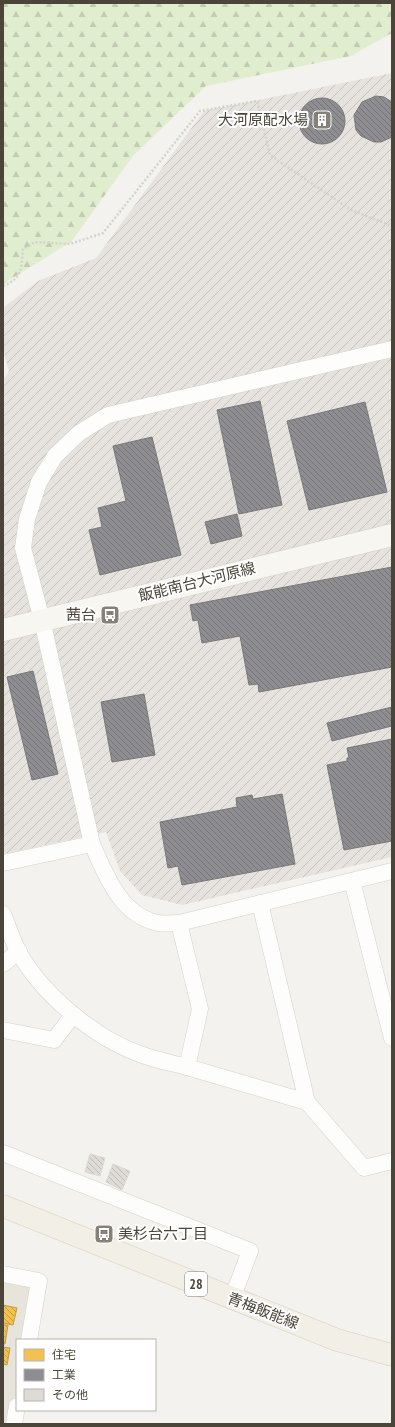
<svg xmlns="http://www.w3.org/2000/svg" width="395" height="1427" font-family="'PT Sans Narrow','Noto Sans JP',sans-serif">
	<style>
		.residential { fill: #e7e4dc }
		.industrial { fill: url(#industrial-furrows) }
		.forest { fill: url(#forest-firs) }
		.homes { fill: url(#homes-back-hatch); stroke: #c09c48 }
		.industry { fill: url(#industry-back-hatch); stroke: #797777 }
		.building { fill: url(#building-back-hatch); stroke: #dcd9d4 }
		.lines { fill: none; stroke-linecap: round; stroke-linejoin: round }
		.street-casing { stroke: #d2d0cb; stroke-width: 17 }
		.secondary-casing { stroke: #d2cfc5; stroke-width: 23 }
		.primary-casing { stroke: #d6cebc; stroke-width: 23 }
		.path { stroke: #d3d2cc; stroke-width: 2.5; stroke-dasharray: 2 2; stroke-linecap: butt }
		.street { stroke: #fdfdfc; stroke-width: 16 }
		.secondary { stroke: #f7f6f1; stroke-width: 22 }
		.primary { stroke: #f2efe6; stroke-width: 22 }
		.labels { text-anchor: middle; stroke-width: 4; stroke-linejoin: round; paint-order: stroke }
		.shield { fill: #fff; stroke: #817c74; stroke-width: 1 }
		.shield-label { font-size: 14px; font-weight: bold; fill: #4b4439 }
		.poi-label { font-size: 15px; fill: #4b4439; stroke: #fff; text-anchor: end }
		.street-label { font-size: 15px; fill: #4b4439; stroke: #fff }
	</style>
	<defs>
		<pattern id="industrial-furrows" width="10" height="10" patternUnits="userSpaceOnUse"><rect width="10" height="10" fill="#e6e2de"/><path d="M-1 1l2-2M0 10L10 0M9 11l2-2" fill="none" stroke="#c7c3bf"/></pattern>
		<pattern id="forest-firs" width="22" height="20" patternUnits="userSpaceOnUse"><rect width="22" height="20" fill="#e1edcf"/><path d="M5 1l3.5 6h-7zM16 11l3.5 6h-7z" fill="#c3ccb2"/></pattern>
		<pattern id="homes-back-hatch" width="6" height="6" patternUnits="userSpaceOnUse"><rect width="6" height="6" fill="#f2c14e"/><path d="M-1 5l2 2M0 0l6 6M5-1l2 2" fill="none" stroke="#c69e42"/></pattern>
		<pattern id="industry-back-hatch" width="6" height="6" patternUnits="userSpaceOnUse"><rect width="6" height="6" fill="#8d8d92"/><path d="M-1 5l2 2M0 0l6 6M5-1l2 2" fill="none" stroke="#757578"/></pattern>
		<pattern id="building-back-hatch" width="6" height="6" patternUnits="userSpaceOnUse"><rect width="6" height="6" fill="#dedbd6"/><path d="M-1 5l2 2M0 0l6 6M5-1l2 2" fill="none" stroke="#c0bdb8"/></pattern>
	</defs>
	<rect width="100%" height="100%" fill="#f4f2ee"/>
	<path class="residential" d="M3,1274L39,1281L28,1340H17V1401L13,1424H3Z"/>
	<path class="industrial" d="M392,73V857L182,905L142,895L120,871L106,832L3,854V380L9,371L3,351V308L38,281L96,258L204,111Z"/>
	<path class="forest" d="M3,3H392V33L351,56L206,86L133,156L71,242L3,284Z"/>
	<g class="homes">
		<path d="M3,1305L17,1308L13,1325L3,1323Z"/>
		<path d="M3,1325H8L5,1344H3Z"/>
		<path d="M3,1347L10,1348L7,1365L3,1364Z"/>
	</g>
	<g class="industry">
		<path d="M376,96L384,97L392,102V137L381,142H374L361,136L356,130L354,115L362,102Z"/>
		<circle cx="322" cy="121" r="23"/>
		<path d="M260,401L282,505L239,514L217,410Z"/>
		<path d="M365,402L387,492L309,510L287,421Z"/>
		<path d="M152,437L181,555L100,575L89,530L102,527L98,508L126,501L113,446Z"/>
		<path d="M237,514L242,536L211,544L205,522Z"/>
		<path d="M392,567V667L259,692L258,684L249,685L240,636L202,643L198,620L193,621L190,605Z"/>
		<path d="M33,671L58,774L32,780L7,677Z"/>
		<path d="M144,694L155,755L112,762L101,702Z"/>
		<path d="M392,707V726L332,741L327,723Z"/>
		<path d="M392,739V841L344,850L327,765L347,761V758H349L347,748Z"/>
		<path d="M282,794L295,864L182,885L178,866L168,868L160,822L237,807L236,798L252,795L253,799Z"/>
	</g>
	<g class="building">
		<path d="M90,1154L105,1158L100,1176L85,1172Z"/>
		<path d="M113,1164L130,1171L122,1190L106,1182Z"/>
	</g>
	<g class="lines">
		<g class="street-casing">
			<g id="street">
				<path d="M392,349L108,415L79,433L55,456L39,482L27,519L23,548L42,620L92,844C106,875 120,915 158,923C164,924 172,923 179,923L392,871"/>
				<path d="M3,863L92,844"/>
				<path d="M352,881L392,1038"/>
				<path d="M3,914C8,926 12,939 18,951C41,993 94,1038 140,1054C155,1060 171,1063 187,1067L200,1009L179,923"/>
				<path d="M3,964L19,951"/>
				<path d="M3,1030L54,1040L73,1015"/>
				<path d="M187,1067L307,1102L260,903"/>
				<path d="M307,1102L364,1168L392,1161"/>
				<path d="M3,1153L250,1251L232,1299"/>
				<path d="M3,1274L39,1281L29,1340"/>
				<path d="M14,1424L17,1406"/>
			</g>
		</g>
		<g class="secondary-casing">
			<path id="secondary" d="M3,630L392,535"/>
		</g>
		<g class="primary-casing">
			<path id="primary" d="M3,1206L337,1340L392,1355"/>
		</g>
		<path class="path" d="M3,286C23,278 21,268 23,249L35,242L70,244L103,233L200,111L257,101L270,155L351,210L392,226"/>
		<use href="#street" class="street"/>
		<use href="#secondary" class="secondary"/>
		<use href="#primary" class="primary"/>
	</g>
	<defs>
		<g id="building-square" transform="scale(1)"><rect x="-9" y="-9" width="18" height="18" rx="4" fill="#868178" stroke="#fff"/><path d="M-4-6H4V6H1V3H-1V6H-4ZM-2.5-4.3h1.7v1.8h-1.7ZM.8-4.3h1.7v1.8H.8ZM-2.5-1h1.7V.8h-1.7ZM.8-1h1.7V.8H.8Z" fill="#fff"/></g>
		<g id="bus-square" transform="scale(1)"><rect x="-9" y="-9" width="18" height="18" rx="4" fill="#868178" stroke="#fff"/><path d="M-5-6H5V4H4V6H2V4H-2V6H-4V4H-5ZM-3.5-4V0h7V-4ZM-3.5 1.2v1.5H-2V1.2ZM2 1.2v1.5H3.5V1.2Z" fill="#fff"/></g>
	</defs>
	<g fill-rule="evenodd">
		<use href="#building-square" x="322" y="120"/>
		<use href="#bus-square" x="110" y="615"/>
		<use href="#bus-square" x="104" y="1234"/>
	</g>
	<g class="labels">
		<rect class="shield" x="185" y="1272" width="22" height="24" rx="3"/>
		<g class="shield-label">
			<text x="196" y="1289">28</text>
		</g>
		<g class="poi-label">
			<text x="308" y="125">大河原配水場</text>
			<text x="96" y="620">茜台</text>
			<text x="118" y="1239" text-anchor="start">美杉台六丁目</text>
		</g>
		<g class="street-label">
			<text transform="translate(197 582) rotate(-14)" y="5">飯能南台大河原線</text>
			<text transform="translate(263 1311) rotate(21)" y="5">青梅飯能線</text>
		</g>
	</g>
	<rect width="395" height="1427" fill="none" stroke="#4b4439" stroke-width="8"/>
	<rect x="16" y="1339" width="140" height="72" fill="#ffffff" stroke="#b7b4b0"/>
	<rect x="24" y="1349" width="20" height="12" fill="#f2c14e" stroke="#b7b4b0"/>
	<text x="52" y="1359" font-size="12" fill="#4b4439">住宅</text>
	<rect x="24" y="1369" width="20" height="12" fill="#8d8d92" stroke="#b7b4b0"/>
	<text x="52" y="1379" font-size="12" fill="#4b4439">工業</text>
	<rect x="24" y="1389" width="20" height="12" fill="#dedbd6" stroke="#b7b4b0"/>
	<text x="52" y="1399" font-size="12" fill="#4b4439">その他</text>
</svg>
